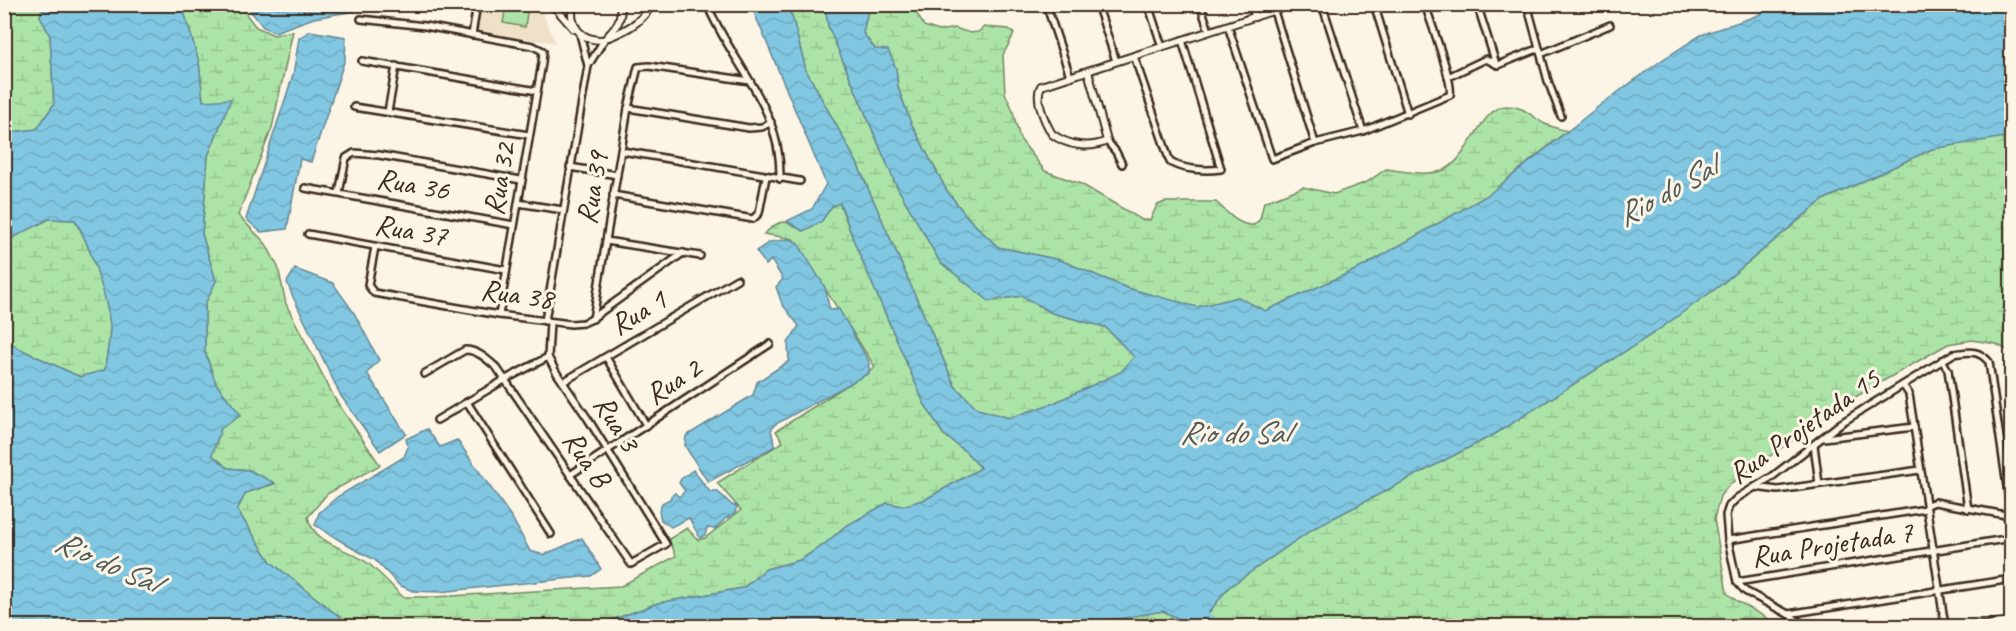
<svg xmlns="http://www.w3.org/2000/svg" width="2016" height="631" font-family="Caveat,sans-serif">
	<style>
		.built { fill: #efe1c8 }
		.wetland { fill: url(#wetland-marsh); stroke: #748762; stroke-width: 1.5 }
		.pitch { fill: #ace4a7; stroke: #748762; stroke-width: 1.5 }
		.water { fill: url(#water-waves); stroke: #658894; stroke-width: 1.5 }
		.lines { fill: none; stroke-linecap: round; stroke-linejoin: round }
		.river { stroke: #81c7e2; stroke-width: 12 }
		.minor-casing { stroke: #3b2a1e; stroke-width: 10 }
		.tertiary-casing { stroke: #3b2a1e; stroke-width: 10 }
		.minor { stroke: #fcf5e5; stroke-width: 5 }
		.tertiary { stroke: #fcf5e5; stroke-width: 6 }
		.labels { text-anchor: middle; stroke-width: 6; stroke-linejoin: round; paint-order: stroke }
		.street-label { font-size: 30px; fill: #3b2a1e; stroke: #fcf5e5 }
		.water-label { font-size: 32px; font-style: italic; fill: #505959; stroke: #fcf5e5 }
	</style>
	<defs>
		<pattern id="wetland-marsh" width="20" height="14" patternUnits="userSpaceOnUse" patternTransform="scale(1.5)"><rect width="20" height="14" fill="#ace4a7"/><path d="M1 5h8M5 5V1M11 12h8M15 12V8" fill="none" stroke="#95c48f"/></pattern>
		<pattern id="water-waves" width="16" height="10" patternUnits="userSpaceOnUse" patternTransform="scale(1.5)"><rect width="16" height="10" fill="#81c7e2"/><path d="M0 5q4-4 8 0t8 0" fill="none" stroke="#70abc1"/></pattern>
	</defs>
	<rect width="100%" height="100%" fill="#fcf5e5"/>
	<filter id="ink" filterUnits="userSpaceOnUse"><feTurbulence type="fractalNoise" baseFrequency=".0167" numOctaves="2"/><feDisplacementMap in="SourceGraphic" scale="12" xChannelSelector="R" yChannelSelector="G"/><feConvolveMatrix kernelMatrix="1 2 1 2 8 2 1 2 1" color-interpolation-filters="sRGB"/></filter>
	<g filter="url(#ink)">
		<path class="built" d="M478,5H539L556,43L473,32Z"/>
		<g class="wetland">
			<path d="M869,4L912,5L924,26L939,31L955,28L970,33L978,32L984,27L1009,29L1014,34L1003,55L1005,93L1012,108L1020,139L1045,171L1081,184L1142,220H1150L1157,205L1165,202H1216C1227,212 1238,226 1254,225L1260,219L1264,202L1303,187L1334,194L1367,182L1386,169C1403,171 1425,176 1441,171C1469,163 1480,105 1508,106C1524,106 1532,117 1545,124C1551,127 1560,129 1567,131L1488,195L1362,267L1265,311L1238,297L1197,308L1127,288L1060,260L998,247L968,218L947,191L910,121L898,87L896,68L875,49L863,33Z"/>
			<path d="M4,5H43L40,16L50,36L54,104L37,129L5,133Z"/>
			<path d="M182,5H239L256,27L274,35L293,31L272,128L238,215L266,244L278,267L286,304L335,399L380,465L327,494L308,517C313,545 349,548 369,564C381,574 392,586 403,597H434L621,586L676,556L669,539L687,528L698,540L705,538L741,510L717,483L783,442L776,431L875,367L793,239L764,234C782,218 783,219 803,231L821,222L832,206L839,202L855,244L924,403L943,434L966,452L981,468L926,499L903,506L887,503L844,527L825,544L800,560L766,569L743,588L658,603L596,626H351L271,562L237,510L246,493L274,484L249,470L228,468L212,455L221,428L241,415L216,384L205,352V304L216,281L202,234L208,156L230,100L203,101L199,62Z"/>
			<path d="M785,5H825L828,26L896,185L940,262L989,301L1022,296L1052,313L1105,327L1135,357L1121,372L1054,403L1009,418L977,409L955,386L857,163L806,70L792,16Z"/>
			<path d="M2008,135L2011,136V352L1996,344L1972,340L1948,344L1850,400L1730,484L1720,496L1714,519L1727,593L1737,601L1781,626H1198L1229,587L1314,528L1495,434L1654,333L1722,284L1823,200L1932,149Z"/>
			<path d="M49,219L75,220C90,245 109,299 110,328C110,341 106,357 105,370L80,377L18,348L5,338L4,242Z"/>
			<path d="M1163,611L1194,626H1078Z"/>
		</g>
		<path class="pitch" d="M506,5H528L525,27L503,23Z"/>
		<g class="water">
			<path d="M43,5H182L199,62L203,101L231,99L208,156L202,234L216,281L205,304V352L216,384L241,415L221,428L212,455L228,468L249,470L275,483L246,493L237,510L271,562L351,626H5V338L18,348L80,377L105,370C106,356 110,341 110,328C108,299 90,245 75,220L49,219L5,242V133L37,129L54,104L50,36L40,16Z"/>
			<path d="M246,5H361L355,11L314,18L275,32L263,27Z"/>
			<path d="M751,5H785L792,16L806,70L857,163L955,386L978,409L1009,418L1054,403L1121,372L1134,357L1105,327L1052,313L1022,296L989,301L940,262L896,185L828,26L825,5H869L863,33L875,49L888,50L896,68L898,87L910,121L947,191L968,218L998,247L1060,260L1127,288L1197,307L1238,297L1265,311L1362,267L1488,195L1599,106L1662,60L1701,35L1756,16L1777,5H2011V136L1932,149L1823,200L1722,284L1654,333L1495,434L1314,528L1229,587L1198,626H1194L1163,611L1078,626H596L658,603L743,588L766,569L800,560L825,544L844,527L887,503L903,506L926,499L981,468L966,452L943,434L924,403L855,244L840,203L832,206L821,222L803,231L787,221L812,209L826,184Z"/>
			<path d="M310,31L346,37L345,59L311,162L300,159L287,229L261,232L246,219L293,75L299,38Z"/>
			<path d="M789,239L797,242L825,287C828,295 826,303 831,310L839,309L869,362V373L774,425L771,430L775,446L708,482L685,446L686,436L753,395L757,382L789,361L788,343L799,326L782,304L776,287L783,279L771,260L766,265L756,251L770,242Z"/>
			<path d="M295,269L333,283L354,313L379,360L367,373L406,434L380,451L341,396L293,297L287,282Z"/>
			<path d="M427,429L440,447L457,440L512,518L530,551L544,555L582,538L601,569L591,576L439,592L413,591L399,585L375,560L352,548L315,525L319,513L337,497L404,457L408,447L406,439Z"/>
			<path d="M693,470L710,492H718L732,505L737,506L735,513L725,519L715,529L707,528L705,535L700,538L689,518L671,527L661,520L659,511L662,503L670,499L671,496L675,493L679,497L685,491L679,483L681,479Z"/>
		</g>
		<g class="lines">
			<path class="river" d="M1191,609L1217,626"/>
			<g class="minor-casing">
				<g id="minor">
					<path d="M707,4C733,67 782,106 780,179"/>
					<path d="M1046,4L1070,76"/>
					<path d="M1097,4L1116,61"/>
					<path d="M1148,4L1162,47"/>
					<path d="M1200,4L1209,31"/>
					<path d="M1251,4L1255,17"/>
					<path d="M1322,4L1363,131"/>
					<path d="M1374,4L1408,114"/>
					<path d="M1477,4L1496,64"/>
					<path d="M1527,4L1548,81L1561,116"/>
					<path d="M1274,11L1315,143"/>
					<path d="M361,19L425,26L533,46L543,51L542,63L499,315"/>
					<path d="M1228,26L1272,159L1315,143L1363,131L1450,95C1454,83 1430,21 1425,4"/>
					<path d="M580,34L588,66"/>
					<path d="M472,35L477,4"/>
					<path d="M1541,54L1610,25"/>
					<path d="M1134,56L1170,162C1183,170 1206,171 1221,169L1182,40"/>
					<path d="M362,61L537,91"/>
					<path d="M1448,77L1486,59L1498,65L1535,50H1540"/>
					<path d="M354,107L529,135"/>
					<path d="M628,108L749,128L762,127L771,122"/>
					<path d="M388,112L396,66"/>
					<path d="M1107,141L1116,152L1122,164"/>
					<path d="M622,151L800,181"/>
					<path d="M570,167L617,175"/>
					<path d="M305,188L514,225"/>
					<path d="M339,193L346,158L354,153L379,155L521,180"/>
					<path d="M613,195L753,219L759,213L766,177"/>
					<path d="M518,203L563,210"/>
					<path d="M308,234L506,270"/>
					<path d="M606,241L700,256"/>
					<path d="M375,247L368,285L374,293L499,315L571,324L583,323L590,320L683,253"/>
					<path d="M593,319L628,108L638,67L649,66L750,81"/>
					<path d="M545,321L588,66L604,40"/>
					<path d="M606,357L646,425"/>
					<path d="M1942,360L1948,370L1968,509"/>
					<path d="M424,374L465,350C478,350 488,360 497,368L631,564L666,544L588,419L556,372L548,357L550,322"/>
					<path d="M563,382L737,279"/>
					<path d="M1903,385L1909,394L1945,626"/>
					<path d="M467,402L551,534"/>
					<path d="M437,420L506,379L548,357"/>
					<path d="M1824,438L1914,427"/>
					<path d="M1814,445L1819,484"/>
					<path d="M570,475L770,344"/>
					<path d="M1755,487L1778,490L1920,470"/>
					<path d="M1927,505L1935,502L2006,515L2012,522"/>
					<path d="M1728,540L1926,509"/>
					<path d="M1737,582L2012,538"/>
					<path d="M1788,614L2012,579"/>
					<path d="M1805,626L1788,614L1745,591L1737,582L1728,540L1726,515L1729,506L1737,498L1773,476L1841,423L1953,354C1969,352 1978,349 1989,362L2010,507L2006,515"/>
					<path d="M1975,626L2012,621"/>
				</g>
			</g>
			<g class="tertiary-casing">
				<g id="tertiary">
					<path d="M552,4L574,29"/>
					<path d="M573,4C568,27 582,41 604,40C615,29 623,21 620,4"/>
					<path d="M609,37C627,30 642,22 652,4"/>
					<path d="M1088,71L1107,141C1090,149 1068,146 1052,134C1045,122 1034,99 1041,86L1294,4"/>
				</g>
			</g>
			<use href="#minor" class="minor"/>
			<use href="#tertiary" class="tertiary"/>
		</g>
	</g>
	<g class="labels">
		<g class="street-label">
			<text transform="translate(499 179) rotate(-80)" y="10">Rua 32</text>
			<text transform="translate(413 184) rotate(10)" y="10">Rua 36</text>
			<text transform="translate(592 188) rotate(-80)" y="10">Rua 39</text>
			<text transform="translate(411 230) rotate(10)" y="10">Rua 37</text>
			<text transform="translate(517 294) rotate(8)" y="10">Rua 38</text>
			<text transform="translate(638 312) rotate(-31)" y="10">Rua 1</text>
			<text transform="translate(673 381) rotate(-33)" y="10">Rua 2</text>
			<text transform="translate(617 423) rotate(58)" y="10">Rua 3</text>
			<text transform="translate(1804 426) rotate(-35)" y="10">Rua Projetada 15</text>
			<text transform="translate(587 459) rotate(56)" y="10">Rua B</text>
			<text transform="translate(1832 544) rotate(-9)" y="10">Rua Projetada 7</text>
		</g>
		<g class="water-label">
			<text transform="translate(1666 191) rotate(-29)" y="11">Rio do Sal</text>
			<text x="1234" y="443">Rio do Sal</text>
			<text transform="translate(107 561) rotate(24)" y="11">Rio do Sal</text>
		</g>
	</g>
	<rect width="2016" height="631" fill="none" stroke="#fcf5e5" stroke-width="24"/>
	<rect x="12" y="12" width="1992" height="607" fill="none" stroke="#3b2a1e" stroke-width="2" filter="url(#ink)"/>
</svg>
